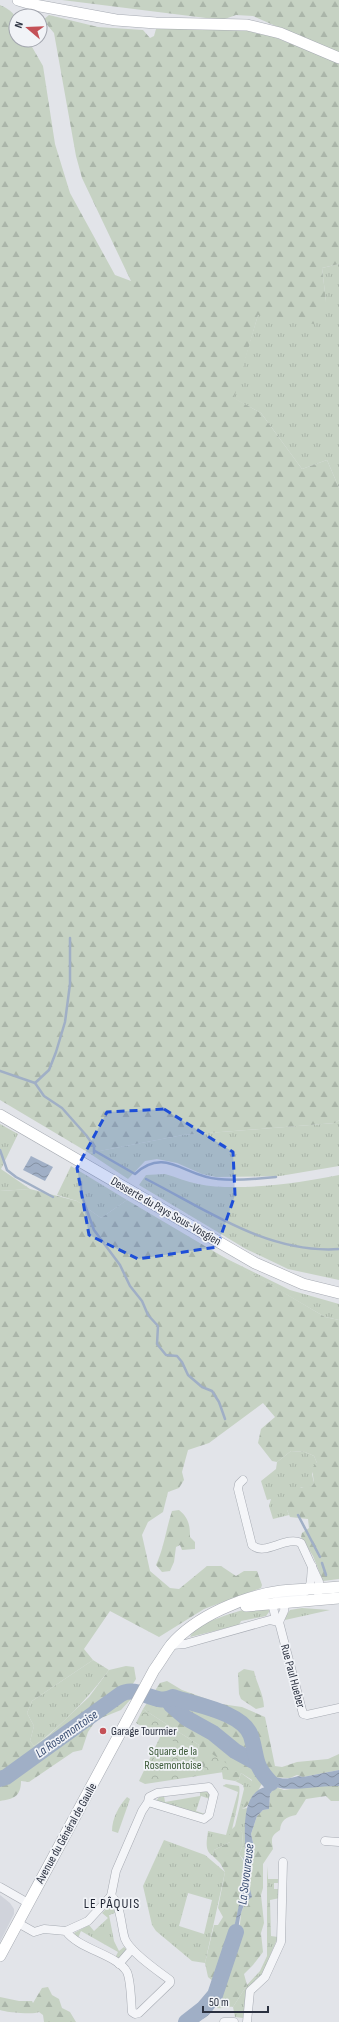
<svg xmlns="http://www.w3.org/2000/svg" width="339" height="2022" font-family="'Sofia Sans Condensed',sans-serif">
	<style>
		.built { fill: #d0d3db }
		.grass { fill: url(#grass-tufts); fill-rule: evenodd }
		.forest { fill: url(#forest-firs) }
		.park { fill: url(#park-crowns) }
		.pitch { fill: #c6d2c3 }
		.water { fill: url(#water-waves) }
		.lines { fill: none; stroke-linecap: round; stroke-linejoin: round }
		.stream { stroke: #a0afc6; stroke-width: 2.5 }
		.river { stroke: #a0afc6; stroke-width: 16 }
		.street-casing { stroke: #a7abb3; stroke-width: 9 }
		.secondary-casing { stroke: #a7abb3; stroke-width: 12 }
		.street { stroke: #f4f5f8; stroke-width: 8 }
		.secondary { stroke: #fff; stroke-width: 11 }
		.marked { fill: #1d4ed8; fill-opacity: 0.2; stroke: #1d4ed8; stroke-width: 3; stroke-dasharray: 8 5; stroke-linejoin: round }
		.poi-dot { fill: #c45157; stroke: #f1f3f7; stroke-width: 1.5 }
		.labels { text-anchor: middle; stroke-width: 3.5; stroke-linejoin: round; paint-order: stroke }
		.street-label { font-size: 12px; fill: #2b3140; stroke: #f1f3f7 }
		.poi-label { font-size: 12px; fill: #2b3140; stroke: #f1f3f7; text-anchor: start }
		.park-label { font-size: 12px; fill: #3c5a39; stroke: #f1f3f7 }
		.water-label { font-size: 13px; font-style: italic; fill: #384c71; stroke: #f1f3f7 }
		.quarter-label { font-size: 14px; letter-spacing: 1px; fill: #1d2231; stroke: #f1f3f7 }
	</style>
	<defs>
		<pattern id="grass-tufts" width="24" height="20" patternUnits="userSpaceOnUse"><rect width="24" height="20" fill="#c6d2c3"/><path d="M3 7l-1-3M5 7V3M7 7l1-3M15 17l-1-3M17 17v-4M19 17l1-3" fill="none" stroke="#aab5a9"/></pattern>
		<pattern id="forest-firs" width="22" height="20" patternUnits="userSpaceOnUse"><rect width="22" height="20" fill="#c6d2c3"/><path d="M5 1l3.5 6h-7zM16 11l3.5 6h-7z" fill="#aab5a9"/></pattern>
		<pattern id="park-crowns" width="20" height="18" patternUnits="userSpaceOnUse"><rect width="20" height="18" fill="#c6d2c3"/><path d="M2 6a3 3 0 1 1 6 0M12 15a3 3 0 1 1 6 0" fill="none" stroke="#aab5a9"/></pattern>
		<pattern id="water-waves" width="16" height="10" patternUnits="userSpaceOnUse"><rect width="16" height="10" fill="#a0afc6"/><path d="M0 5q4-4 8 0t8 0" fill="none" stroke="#838fa2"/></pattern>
	</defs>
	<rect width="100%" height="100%" fill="#e2e4e9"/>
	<path class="built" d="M0,1895L10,1903L14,1909V1914L0,1942Z"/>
	<g class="grass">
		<path d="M339,264V488L327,460L302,469L261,413L233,398L258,315L326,301L322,268Z"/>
		<path d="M339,1120V1166L280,1176L216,1177L202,1174L177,1163L157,1159L145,1161L128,1179L89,1153L183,1135L335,1123Z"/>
		<path d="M0,1124L18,1134L1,1169L30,1189L0,1191Z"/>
		<path d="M71,1166L127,1200L101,1218L77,1201L57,1195Z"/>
		<path d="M165,1174C176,1177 187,1182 198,1184C236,1192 300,1183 339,1175V1280L288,1269L246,1249L139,1185L146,1175Z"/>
		<path d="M219,1255L290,1290L339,1304V1320L325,1317Z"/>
		<path d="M291,1451L305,1452L314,1456L317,1463L312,1474L314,1483L311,1487H301L287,1510L289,1515L273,1519L269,1506L271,1499L267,1500L261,1481L276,1469L277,1462Z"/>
		<path d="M254,1607H269V1612L266,1616L241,1621L239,1625L190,1637C196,1622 239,1611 254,1607Z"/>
		<path d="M302,1608L330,1610L285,1620V1617L290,1610Z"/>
		<path d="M93,1660L109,1670C87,1699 63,1725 34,1746L30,1741L34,1726L27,1713L32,1701Z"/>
		<path d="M241,1773L252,1781L242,1809L247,1808L245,1856L243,1859L239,1854L243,1845L242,1832L235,1826L244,1789L243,1785L235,1781L239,1779Z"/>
		<path d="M226,1784L239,1786C242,1794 231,1829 230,1842L214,1850L213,1856C204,1851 207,1840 208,1831L226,1835L238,1792L223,1786Z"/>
		<path d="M200,1791H208L210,1793V1799L201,1796L196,1811L205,1814L204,1816L156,1801L160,1796H164L165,1802L200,1796Z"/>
		<path d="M127,1797L130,1799L118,1833L112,1831C112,1818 119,1806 127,1797Z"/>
		<path d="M164,1840L205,1855L225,1872L205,1963L192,1961L156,1931L152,1925L143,1886ZM188,1893L212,1900L204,1934L179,1926Z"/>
		<path d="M267,1866L268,1879H279V1883H274V1889H279L280,1898L270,1900L271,1936L278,1937L262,1975L246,1991L243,2018L235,2017L233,2007L247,1985L260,1971L267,1956Z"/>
		<path d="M109,1906L114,1909L115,1913L109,1915L114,1941L119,1951L124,1947L127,1950L119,1960L115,1958L118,1952L81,1931L78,1938L74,1933L89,1925L94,1931L108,1918L102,1913Z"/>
	</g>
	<g class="forest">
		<path d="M62,0H339V54L253,16L236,15L222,20Z"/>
		<path d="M0,5C20,14 16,20 16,40H28L43,66L55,144L70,193L115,275L131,281L82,178L76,156L54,33L43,20L49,15L98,27L143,30L150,38L154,36L156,29H247L255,33L274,37L339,63V264L322,268L326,301L314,324L258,315L234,398L261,413L302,469L327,460L339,488V1120L335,1123L183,1135L89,1153L0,1100Z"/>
		<path d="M30,1189L77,1201L101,1218L127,1200L325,1317L339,1320V1579L323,1581L313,1556L301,1537L302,1533L309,1528L308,1519L290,1517L287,1510L286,1499C294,1490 298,1486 311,1487L314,1483L312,1468L317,1463L314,1456L305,1452L291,1451L277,1462L272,1461L258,1443L261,1429L275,1417L263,1403L209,1443L188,1450L182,1472L184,1480L179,1488L168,1492L163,1512L148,1522L142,1535L150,1571L170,1588L179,1589L207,1566H221L236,1576L244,1571H257L262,1585L261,1588L204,1609L159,1637L110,1611L84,1649L93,1660L32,1701L27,1713L34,1726L30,1741L34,1746L48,1736L89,1697L109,1670L126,1666L134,1667L136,1679L131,1687L119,1689L109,1697L114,1704L127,1697L131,1699L121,1710L96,1720L88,1732L82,1750L73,1752L29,1782L21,1781C21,1797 13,1799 0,1801V1191Z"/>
		<path d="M179,1510C189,1518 190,1526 190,1537L195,1542V1549L182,1550L180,1545L176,1547L174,1562L170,1571L162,1572L156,1565C164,1548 166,1529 172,1511Z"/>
		<path d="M244,1669L254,1671C257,1685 263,1692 264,1707L256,1709L241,1699L239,1694L238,1673Z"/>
		<path d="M167,1681L182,1690L221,1704L242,1707L265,1717L275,1766L282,1767L297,1762L328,1759L339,1754V1770L303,1777L297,1775L290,1778L260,1777L264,1780C260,1787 250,1807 242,1809L243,1803L252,1780L241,1773L239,1779L235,1781L223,1779L221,1765H206L203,1772H196L193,1768L199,1745L143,1709L160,1683Z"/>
		<path d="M318,1785L339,1786V1801H331L326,1796L306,1799L296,1815C286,1817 281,1820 280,1830C271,1836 271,1838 273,1849L263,1864V1888L261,1895L264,1923L261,1933L263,1952L253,1965L244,1974L247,1985L233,2007C227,2006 223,2009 217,2008V2002L210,1992L215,1983L208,1977L205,1963L214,1925H218L223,1917L218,1908L225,1872L220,1863L213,1856L214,1850L230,1842V1831L236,1825L242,1832L243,1845L239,1854L245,1864L238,1915L226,1949L240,1924L241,1913L250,1890C246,1881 247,1872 252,1863L250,1859L254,1847L251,1834L257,1816L263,1810L269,1809L270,1794L275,1787L284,1790Z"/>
		<path d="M48,1987L52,1995L59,1999L62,2008L70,2012L76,2022H44L43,2015L39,2012C34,2015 4,2012 0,2010V1997L19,2001H32L33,2003L42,1988Z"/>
	</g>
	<path class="park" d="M143,1709L199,1745L193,1768L196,1772H203L209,1752L240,1772H224L145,1784L139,1781L160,1737L136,1723Z"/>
	<path class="pitch" d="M165,1737L180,1744L167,1770L152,1762Z"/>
	<g class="water">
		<path d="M31,1156L53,1167L45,1181L23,1170Z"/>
		<path d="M339,1770V1786C319,1785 293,1792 275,1787L270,1794L269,1809L263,1810L257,1816L251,1834L254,1847L250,1859L252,1863C244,1877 249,1883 252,1897C238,1905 240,1927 236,1941C235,1945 232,1949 231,1952L226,1949L225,1942C227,1941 229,1940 230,1938C235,1931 245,1876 245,1865C245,1863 244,1861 243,1859L245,1855C246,1835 239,1795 265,1787L264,1780L260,1777L265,1773C272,1776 282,1780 290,1778C296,1777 297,1775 303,1777Z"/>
		<path d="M210,1992L217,2002C208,2022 198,2022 178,2022Z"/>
	</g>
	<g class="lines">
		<g class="stream">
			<path d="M0,1071L35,1083L44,1096L62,1108L86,1135L94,1146V1153"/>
			<path d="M35,1083L49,1070L56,1052L65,1022L70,984V938"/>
			<path d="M0,1150L7,1170L16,1177L53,1197"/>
			<path d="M95,1151L135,1174C165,1146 185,1177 218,1179C237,1181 257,1179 276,1177"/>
			<path d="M146,1179C207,1210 268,1254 339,1249"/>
			<path d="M81,1182V1194L94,1230L120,1265L130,1286L142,1301L148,1315L158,1326L157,1344L166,1355L177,1356L182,1362L188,1375L202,1387L212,1391L219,1402L225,1419"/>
			<path d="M298,1515L320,1557"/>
			<path d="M322,1563L326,1575"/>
		</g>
		<g class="river">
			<path d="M168,1700L171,1705L186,1718L213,1733L235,1751L257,1763"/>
			<path d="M0,1779L6,1777L121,1694C138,1684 156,1707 173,1697C195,1705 243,1712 251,1736C258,1759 253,1764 271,1783"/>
			<path d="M186,2022L204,2008L215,1995L236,1932"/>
		</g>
		<g class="street-casing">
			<g id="street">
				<path d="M243,1480L239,1484L238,1489L252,1545C265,1557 286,1535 301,1543L319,1582L318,1593"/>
				<path d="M268,1603L273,1607L275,1616L279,1622"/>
				<path d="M285,1603L284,1611L279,1622L303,1714L307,1715L339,1708"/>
				<path d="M274,1604C281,1591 303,1600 309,1587C312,1582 311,1572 312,1566"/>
				<path d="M172,1645L185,1644L270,1620L279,1622"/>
				<path d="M325,1841L339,1842"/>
				<path d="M0,1887L28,1903"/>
				<path d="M18,1923L34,1932L44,1929L66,1931C78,1949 118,1955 127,1972C131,1981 131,2002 132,2012L135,2014L139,2013L170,1983V1980C158,1971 130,1952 125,1939C121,1928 121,1902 111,1896L116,1871L142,1811L148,1802L204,1819L209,1815L214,1794L209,1787L157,1793L149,1797L148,1802"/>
				<path d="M66,1931L88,1921L111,1896"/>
				<path d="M119,1964L132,1949"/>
				<path d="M224,2022H234"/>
				<path d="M247,2022L250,1991L265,1977L281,1942L283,1862"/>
			</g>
		</g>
		<g class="secondary-casing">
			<g id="secondary">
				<path d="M18,0L35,5L116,20L156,23L247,25L280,33L339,58"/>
				<path d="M0,1115L255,1263L303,1284L339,1293"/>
				<path d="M246,1606L339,1598"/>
				<path d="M0,1956L154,1670C160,1662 165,1653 171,1645C196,1616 244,1596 281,1591C300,1589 320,1589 339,1587"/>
			</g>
		</g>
		<use href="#street" class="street"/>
		<use href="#secondary" class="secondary"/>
	</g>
	<path class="marked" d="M164,1109L233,1152L235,1195L217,1247L138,1259L89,1235L77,1168L107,1112Z"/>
	<circle class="poi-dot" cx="103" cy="1731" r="4"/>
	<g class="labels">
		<g class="street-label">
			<text transform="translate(166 1211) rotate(30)" y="4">Desserte du Pays Sous-Vosgien</text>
			<text transform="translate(293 1676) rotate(75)" y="4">Rue Paul Hueber</text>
			<text transform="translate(66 1833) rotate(-61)" y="4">Avenue du Général de Gaulle</text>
		</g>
		<g class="poi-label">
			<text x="111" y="1735">Garage Tourmier</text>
		</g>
		<g class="park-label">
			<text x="173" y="1755">Square de la<tspan x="173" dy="14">Rosemontoise</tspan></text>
		</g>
		<g class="water-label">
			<text transform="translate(66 1733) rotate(-35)" y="5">La Rosemontoise</text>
			<text transform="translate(245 1874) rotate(-83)" y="5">La Savoureuse</text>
		</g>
		<g class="quarter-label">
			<text x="112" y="1908">LE PÂQUIS</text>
		</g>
	</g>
	<g transform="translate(28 28) rotate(289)"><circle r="19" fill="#f1f3f7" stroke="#a2a5ae"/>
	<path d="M0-3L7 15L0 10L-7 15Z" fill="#c45157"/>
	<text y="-6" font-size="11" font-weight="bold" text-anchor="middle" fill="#2b3140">N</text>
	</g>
	<path d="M203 2006v6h65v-6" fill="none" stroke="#2b3140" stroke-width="2"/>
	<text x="209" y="2006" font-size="12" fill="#2b3140" stroke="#f1f3f7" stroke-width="3" paint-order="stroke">50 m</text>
</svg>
